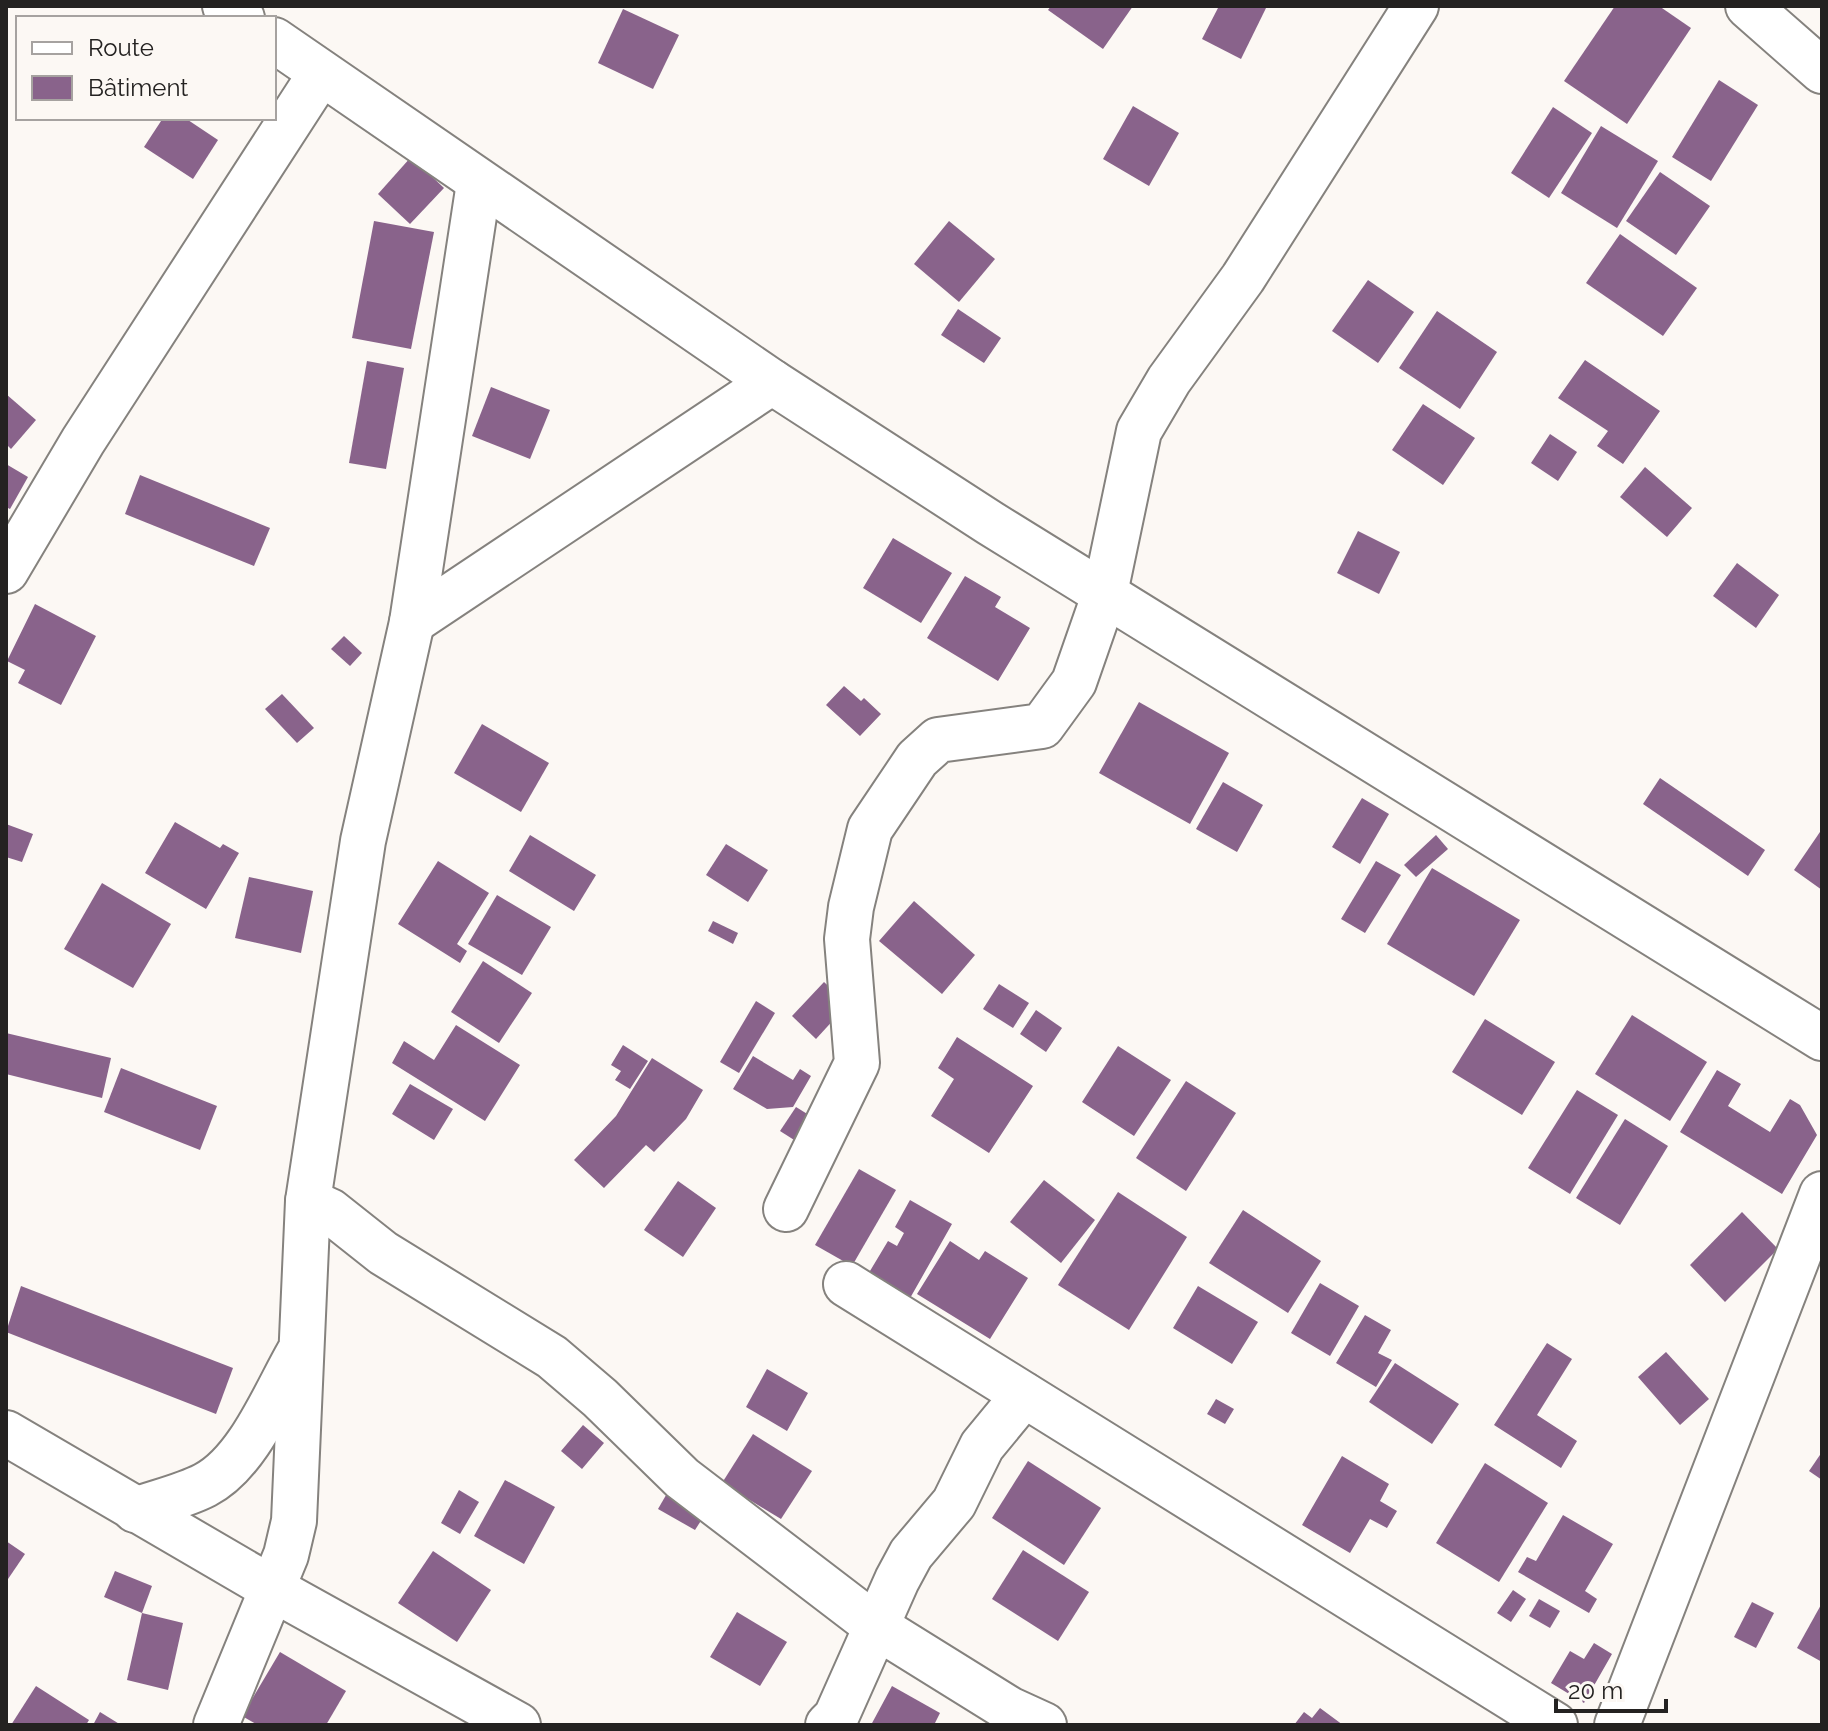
<svg xmlns="http://www.w3.org/2000/svg" width="1828" height="1731" font-family="Raleway,sans-serif">
	<style>
		.building { fill: #89638b }
		.lines { fill: none; stroke-linecap: round; stroke-linejoin: round }
		.minor-casing { stroke: #85827e; stroke-width: 48 }
		.major-casing { stroke: #85827e; stroke-width: 48 }
		.minor { stroke: #fff; stroke-width: 44 }
		.major { stroke: #fff; stroke-width: 44 }
	</style>
	<rect width="100%" height="100%" fill="#fcf8f4"/>
	<g class="building">
		<path d="M1051,6H1133L1103,49L1048,10Z"/>
		<path d="M1219,6H1267L1241,59L1202,39Z"/>
		<path d="M1615,6H1659L1691,28L1627,124L1564,81Z"/>
		<path d="M623,9L679,35L653,89L598,63Z"/>
		<path d="M1719,80L1758,105L1711,181L1672,157Z"/>
		<path d="M1133,106L1179,133L1149,186L1103,159Z"/>
		<path d="M1553,107L1592,133L1549,198L1511,173Z"/>
		<path d="M163,118H185L218,140L193,179L144,147Z"/>
		<path d="M1601,126L1658,161L1617,228L1561,193Z"/>
		<path d="M411,157L444,188L410,224L378,194Z"/>
		<path d="M1660,172L1710,206L1676,255L1626,221Z"/>
		<path d="M374,221L434,232L411,349L352,338Z"/>
		<path d="M949,221L995,259L959,302L914,264Z"/>
		<path d="M1620,234L1697,288L1663,336L1586,283Z"/>
		<path d="M1368,280L1414,312L1378,363L1332,331Z"/>
		<path d="M958,309L1001,338L984,363L941,335Z"/>
		<path d="M1437,311L1497,352L1460,409L1399,368Z"/>
		<path d="M1585,360L1660,411L1623,464L1597,446L1608,431L1558,398Z"/>
		<path d="M367,361L404,368L386,469L349,463Z"/>
		<path d="M491,387L550,410L530,459L472,436Z"/>
		<path d="M6,394L36,420L11,449L6,444Z"/>
		<path d="M1423,404L1475,438L1443,485L1392,450Z"/>
		<path d="M1550,434L1577,452L1558,481L1531,463Z"/>
		<path d="M6,464L28,477L10,509L6,507Z"/>
		<path d="M1645,467L1692,508L1667,537L1620,497Z"/>
		<path d="M140,475L270,528L254,566L125,514Z"/>
		<path d="M1358,531L1400,552L1379,594L1337,573Z"/>
		<path d="M893,538L952,573L921,623L863,588Z"/>
		<path d="M1737,563L1779,595L1756,628L1713,596Z"/>
		<path d="M965,576L1001,597L995,607L1030,628L998,681L927,638Z"/>
		<path d="M35,604L96,636L61,705L18,683L25,670L7,661Z"/>
		<path d="M344,636L362,653L350,666L331,649Z"/>
		<path d="M844,686L861,701L864,698L881,714L860,736L826,705Z"/>
		<path d="M282,694L314,728L297,743L265,709Z"/>
		<path d="M1139,702L1229,753L1190,824L1099,773Z"/>
		<path d="M482,724L549,763L521,812L454,773Z"/>
		<path d="M1660,778L1765,850L1748,876L1643,804Z"/>
		<path d="M1223,782L1263,805L1237,852L1196,829Z"/>
		<path d="M1362,798L1389,814L1360,864L1332,847Z"/>
		<path d="M175,822L220,848L223,844L239,853L206,909L145,873Z"/>
		<path d="M6,824L33,834L22,862L6,857Z"/>
		<path d="M1822,829V890L1794,870Z"/>
		<path d="M530,835L596,875L574,911L509,871Z"/>
		<path d="M1436,835L1448,849L1416,877L1404,865Z"/>
		<path d="M726,844L768,870L748,902L706,875Z"/>
		<path d="M438,861L489,893L457,944L467,951L460,963L398,924Z"/>
		<path d="M1376,861L1401,875L1365,933L1341,919Z"/>
		<path d="M1432,868L1520,920L1474,996L1387,944Z"/>
		<path d="M249,877L313,891L301,953L235,938Z"/>
		<path d="M102,883L171,924L133,988L64,949Z"/>
		<path d="M497,895L551,927L522,975L468,944Z"/>
		<path d="M914,901L975,955L942,994L879,941Z"/>
		<path d="M713,921L738,933L733,944L708,931Z"/>
		<path d="M483,961L532,993L499,1043L451,1012Z"/>
		<path d="M824,982L848,1004L816,1039L792,1016Z"/>
		<path d="M999,984L1029,1003L1013,1028L983,1009Z"/>
		<path d="M756,1001L775,1013L739,1073L720,1062Z"/>
		<path d="M1036,1010L1062,1028L1046,1052L1020,1034Z"/>
		<path d="M1632,1015L1707,1062L1670,1121L1595,1074Z"/>
		<path d="M1485,1019L1555,1062L1522,1115L1452,1072Z"/>
		<path d="M456,1025L520,1065L485,1121L392,1063L404,1041L434,1060Z"/>
		<path d="M6,1033L111,1058L102,1098L6,1074Z"/>
		<path d="M957,1037L1033,1086L989,1153L931,1116L954,1079L938,1068Z"/>
		<path d="M623,1045L648,1061L630,1089L615,1080L621,1071L611,1065Z"/>
		<path d="M1118,1046L1171,1080L1134,1136L1082,1102Z"/>
		<path d="M753,1056L793,1080L800,1069L811,1076L793,1107L767,1109L733,1089Z"/>
		<path d="M652,1058L703,1090L686,1119L654,1152L646,1145L604,1188L574,1160L616,1116Z"/>
		<path d="M121,1068L217,1106L200,1150L104,1112Z"/>
		<path d="M1717,1070L1741,1084L1728,1106L1770,1132L1790,1099L1800,1105L1817,1135L1782,1194L1680,1132Z"/>
		<path d="M1186,1081L1236,1113L1186,1191L1136,1158Z"/>
		<path d="M410,1084L453,1109L434,1140L392,1114Z"/>
		<path d="M1577,1090L1618,1115L1570,1194L1528,1168Z"/>
		<path d="M796,1107L817,1120L802,1145L780,1131Z"/>
		<path d="M1625,1119L1668,1146L1620,1225L1576,1198Z"/>
		<path d="M859,1169L896,1190L852,1266L815,1245Z"/>
		<path d="M1044,1180L1095,1220L1061,1263L1010,1222Z"/>
		<path d="M678,1181L716,1208L683,1257L644,1230Z"/>
		<path d="M1118,1192L1187,1237L1129,1330L1058,1285Z"/>
		<path d="M910,1200L952,1224L909,1300L867,1276L888,1241L897,1246L904,1233L895,1227Z"/>
		<path d="M1243,1210L1321,1261L1288,1313L1209,1263Z"/>
		<path d="M1742,1212L1778,1249L1725,1302L1690,1265Z"/>
		<path d="M950,1241L979,1260L985,1251L1028,1278L990,1339L917,1294Z"/>
		<path d="M1320,1283L1359,1306L1330,1356L1291,1333Z"/>
		<path d="M21,1286L233,1368L216,1414L6,1332Z"/>
		<path d="M1198,1286L1258,1322L1232,1364L1173,1328Z"/>
		<path d="M1365,1315L1391,1330L1378,1353L1392,1360L1376,1387L1336,1363Z"/>
		<path d="M1547,1343L1572,1359L1537,1415L1577,1441L1561,1468L1494,1425Z"/>
		<path d="M1666,1352L1709,1399L1680,1425L1638,1377Z"/>
		<path d="M1395,1363L1459,1404L1432,1444L1369,1402Z"/>
		<path d="M767,1369L808,1393L787,1431L746,1407Z"/>
		<path d="M1216,1399L1234,1409L1225,1424L1207,1414Z"/>
		<path d="M583,1425L604,1443L582,1469L561,1451Z"/>
		<path d="M753,1434L812,1471L781,1519L722,1483Z"/>
		<path d="M1822,1452V1480L1809,1471Z"/>
		<path d="M1342,1456L1389,1484L1380,1501L1397,1511L1387,1528L1370,1519L1350,1553L1302,1525Z"/>
		<path d="M1028,1461L1101,1508L1064,1565L992,1518Z"/>
		<path d="M1485,1463L1548,1503L1499,1582L1436,1543Z"/>
		<path d="M505,1480L555,1507L524,1564L474,1536Z"/>
		<path d="M673,1483L711,1505L695,1530L658,1509Z"/>
		<path d="M459,1490L479,1502L460,1534L441,1523Z"/>
		<path d="M1563,1515L1613,1544L1585,1591L1597,1599L1589,1613L1518,1572L1527,1557L1536,1561Z"/>
		<path d="M6,1541L25,1554L6,1582Z"/>
		<path d="M1023,1550L1089,1592L1058,1641L992,1599Z"/>
		<path d="M433,1551L491,1590L457,1642L398,1603Z"/>
		<path d="M115,1571L152,1586L142,1613L104,1597Z"/>
		<path d="M1513,1590L1526,1599L1511,1622L1497,1613Z"/>
		<path d="M1539,1599L1560,1611L1550,1628L1529,1616Z"/>
		<path d="M1752,1602L1774,1613L1756,1648L1734,1637Z"/>
		<path d="M1822,1603V1662L1797,1648Z"/>
		<path d="M737,1612L787,1642L760,1686L710,1657Z"/>
		<path d="M142,1613L183,1623L168,1690L127,1680Z"/>
		<path d="M1594,1643L1612,1654L1584,1703L1551,1683L1570,1651L1584,1659Z"/>
		<path d="M280,1652L346,1691L326,1725H258L242,1716Z"/>
		<path d="M36,1686L89,1720L86,1725H11Z"/>
		<path d="M892,1686L940,1713L934,1725H871Z"/>
		<path d="M1320,1708L1343,1725H1294L1304,1712L1312,1718Z"/>
		<path d="M100,1712L121,1725H93Z"/>
	</g>
	<g class="lines">
		<g class="minor-casing">
			<g id="minor">
				<path d="M1748,6L1822,71"/>
				<path d="M6,571L83,441L321,73"/>
				<path d="M412,622L772,382"/>
				<path d="M308,1201L330,1211L383,1253L552,1357L600,1398L682,1478L877,1627L1009,1709L1044,1725"/>
				<path d="M786,1209L857,1063L847,939L851,907L870,829L917,759L938,740L1042,726L1074,682L1105,593L1139,431L1169,380L1243,278L1416,6"/>
				<path d="M846,1284L1555,1725"/>
				<path d="M6,1433L273,1589L518,1725"/>
				<path d="M135,1510C157,1502 184,1496 205,1485C248,1463 275,1394 298,1354"/>
				<path d="M216,1725L286,1555L294,1521L308,1201L363,841L412,622L479,183"/>
				<path d="M828,1725L836,1717L897,1580L911,1554L954,1503L982,1446L1024,1395"/>
				<path d="M1617,1725L1822,1194"/>
			</g>
		</g>
		<g class="major-casing">
			<g id="major">
				<path d="M225,6L242,18"/>
				<path d="M274,40L772,382L990,523L1822,1038"/>
			</g>
		</g>
		<use href="#minor" class="minor"/>
		<use href="#major" class="major"/>
	</g>
	<rect width="1828" height="1731" fill="none" stroke="#242221" stroke-width="16"/>
	<rect x="16" y="16" width="260" height="104" fill="#fcf8f4" stroke="#a6a2a0" stroke-width="2"/>
	<rect x="32" y="42" width="40" height="12" fill="#ffffff" stroke="#a6a2a0" stroke-width="2"/>
	<text x="88" y="56" font-size="24" fill="#242221">Route</text>
	<rect x="32" y="76" width="40" height="24" fill="#89638b" stroke="#a6a2a0" stroke-width="2"/>
	<text x="88" y="96" font-size="24" fill="#242221">Bâtiment</text>
	<path d="M1556 1699v12h110v-12" fill="none" stroke="#242221" stroke-width="4"/>
	<text x="1568" y="1699" font-size="24" fill="#242221" stroke="#fcf8f4" stroke-width="6" paint-order="stroke">20 m</text>
</svg>
